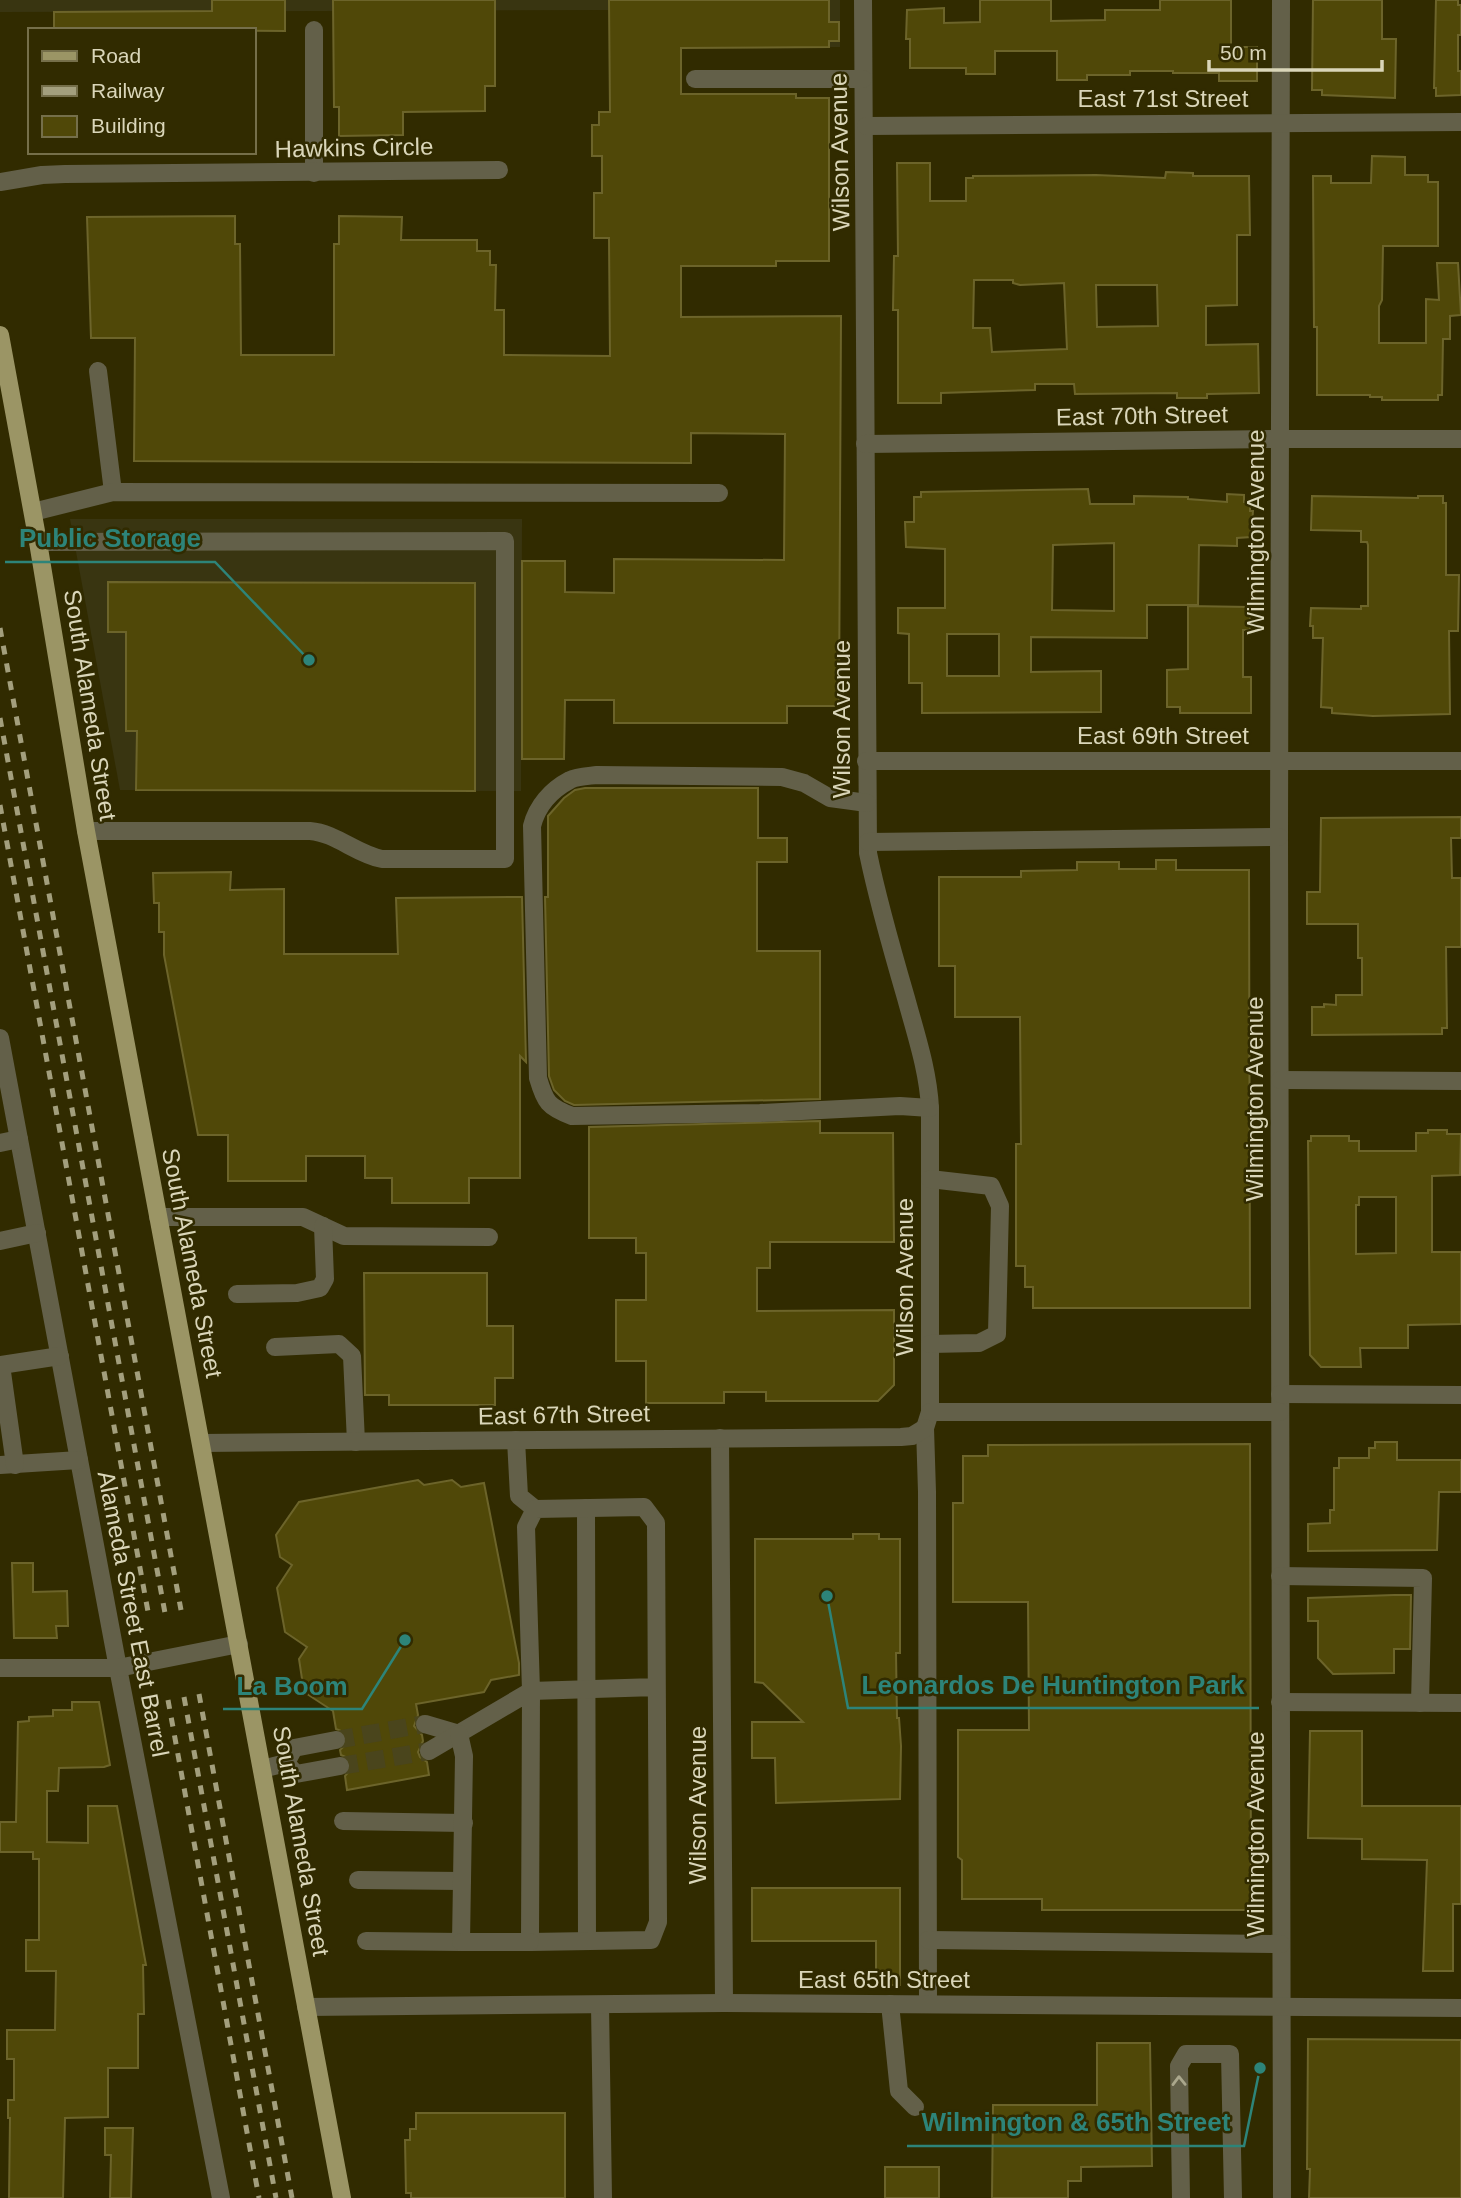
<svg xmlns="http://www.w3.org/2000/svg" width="1461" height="2198" font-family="Arial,sans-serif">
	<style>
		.built { fill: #393511 }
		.building { fill: #504808; stroke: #6c642a; stroke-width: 2; fill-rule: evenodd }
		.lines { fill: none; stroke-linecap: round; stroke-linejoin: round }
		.minor-tunnel { stroke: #4a451c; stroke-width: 18; stroke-dasharray: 18 9; stroke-linecap: butt }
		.minor { stroke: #636049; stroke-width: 18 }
		.major { stroke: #9b9565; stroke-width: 18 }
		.rail { stroke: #a39f7d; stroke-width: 5; stroke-dasharray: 9 9; stroke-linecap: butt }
		.oneway { stroke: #aaa78c }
		.labels { text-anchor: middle; stroke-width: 5; stroke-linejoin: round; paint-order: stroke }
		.street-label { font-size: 24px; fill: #dad6b9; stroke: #312b00 }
		.leader { fill: none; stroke: #2d8479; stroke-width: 2.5 }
		.callout-dot { fill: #2d8479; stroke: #312b00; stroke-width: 2.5 }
		.callout-label { font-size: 26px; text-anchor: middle; font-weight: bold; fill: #2d8479; stroke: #312b00; stroke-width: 5; stroke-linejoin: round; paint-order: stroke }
	</style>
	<rect width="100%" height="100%" fill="#312b00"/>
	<g class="built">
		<path d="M0,0H840V47L681,48L609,10L0,12Z"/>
		<path d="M70,519H522L521,791L120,790Z"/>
	</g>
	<g class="building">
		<path d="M212,0H285V31L54,30V12L212,11Z"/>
		<path d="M333,0H495V86H485V111L403,112V135L339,136V107H334Z"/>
		<path d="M609,0H829V22H839V41H829V47L681,48V94H796V98H829V261H776V266H681V317L841,316L839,706H787V723H614V700H565L564,759H522V561H565V592L614,593V559L784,560L785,434L691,433V463L134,461L135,338H91L87,217L235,216V244H240L241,355H334V244H339V216L402,217L401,240H477V251H490V265H496L495,310H504V355L610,356L609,238H594V193H602V156H592V125H599V112H610Z"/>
		<path d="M980,0H1051V21L1105,20V10H1160V0H1231V47H1257V81H1219V73H1173V71H1130V75H1087V80H1057V51H995V74H966V68H910V39H906L907,10L944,8V23L980,22Z"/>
		<path d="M1313,0H1382V39H1396L1395,98L1322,95V90H1312Z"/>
		<path d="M1436,0H1458V5H1461V35H1458V71H1461V95L1436,96V88H1434Z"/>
		<path d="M1372,156L1405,157V175H1428V182H1438V246H1383L1382,300L1379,306V343H1426V299L1439,300L1437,263H1458L1461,315L1450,316V339H1443L1442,395H1438V400H1382V397H1370V395H1317V327H1314L1313,176H1331V183H1371Z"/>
		<path d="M897,163H930V201H966V178H973V176L1096,175L1165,178L1166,172L1193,173V176H1249L1250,235H1237V305L1206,306V345L1258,344L1259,393L1207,394V398H1177V393L1075,394L1074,384H1035V390L941,393V403H898V310H893L894,256H898ZM974,280H1013V283L1020,285L1064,283L1067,349L992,352L990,328H973ZM1096,285H1157L1158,326L1097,327Z"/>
		<path d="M1088,489L1090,504H1134V496L1188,497V499L1227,502V494L1244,495V502H1250V511H1253L1251,537L1237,538V546L1199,545L1198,605H1147V638L1031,637V672L1101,671V712L922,713V683H909V634L898,633V608H945V549L906,547L905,522H914V497H921V492ZM1114,543V611L1052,610L1053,545ZM947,634H999V676H947Z"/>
		<path d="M1312,496L1418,498V496H1443V503H1446V575H1459L1458,631H1449L1450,714L1373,716L1332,713V708L1321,707L1323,638H1313V626H1310L1311,608L1361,609V606H1368V545L1367,542H1361V531L1311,530Z"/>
		<path d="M108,582L475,583V791L136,790L137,731H126V632H108Z"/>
		<path d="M1188,606L1250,607V630H1243V677H1251V713H1180V707H1167V670L1188,669Z"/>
		<path d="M585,788H758V838H787V862H757V951H820V1099L574,1105L565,1101L554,1090L549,1076L545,897H548V816L564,798L575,790Z"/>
		<path d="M1461,817V838H1451L1452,878H1461V947H1446L1447,1028H1442V1034L1312,1035V1007H1324V1004L1336,1005V995H1362V958H1358V924H1307V892H1320L1321,818Z"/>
		<path d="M1156,860H1176V870H1249L1250,1308H1033V1287H1025V1266H1016V1144H1021L1020,1017H955V966H939V877H1021V871L1077,870V862H1119V869H1156Z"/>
		<path d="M231,872L230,890L284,889V954H398L396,898L522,897L526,1062L520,1056V1178H469V1203H392V1178H365V1156H306V1181H228V1135H198L164,955V932H159V903H154L153,873Z"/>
		<path d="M820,1121V1133H893L894,1242H770V1268H757V1311L894,1310V1385L878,1401H766V1392H724V1403H646V1361H616V1300H646V1253H636V1238H589V1127Z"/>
		<path d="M1428,1130H1447V1134H1461L1460,1175L1432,1176V1252H1461V1324L1408,1325V1348H1360L1361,1367H1321L1310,1355L1308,1141H1311V1136H1349V1141H1359V1151H1416V1133H1428ZM1359,1197H1396V1253L1356,1254V1205H1359Z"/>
		<path d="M364,1273H487V1326H513V1378H495V1405H389V1395H365Z"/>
		<path d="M1375,1442H1397V1460H1461V1492H1439L1437,1550L1308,1551V1524L1330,1523V1510H1334V1468H1339V1458H1369V1448H1375Z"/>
		<path d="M1250,1444L1251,1910H1042V1899H962V1860L958,1857V1730H1029L1028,1602H953V1503H963V1456H988V1445Z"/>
		<path d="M418,1480L424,1485L452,1480L461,1487L484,1483L519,1663V1675L491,1680L484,1692L416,1704L418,1715L414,1726L422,1735L423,1741L418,1752L420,1757L427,1762L429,1775L347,1790L345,1776L350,1770L351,1765L348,1758L341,1755L340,1750L346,1744L347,1737L344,1732L336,1729L333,1711L304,1692L299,1659L307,1647L285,1632L277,1588L292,1565L280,1557L276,1535L299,1502Z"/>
		<path d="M853,1534H879V1539H900V1653H896L897,1718H899L901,1746L900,1799L776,1803L775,1758H752V1722H803L763,1683L755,1682V1539H853Z"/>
		<path d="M12,1563H33V1592L67,1591L68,1626H56L57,1638H14Z"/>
		<path d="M1394,1595H1411L1410,1649H1394V1673L1333,1674L1318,1658V1621H1308V1598Z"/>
		<path d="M72,1702H99L110,1765L104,1767L59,1768L58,1791H47V1842L88,1843V1806H117L146,1965H143L144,2014H138V2068H108V2117L65,2118L63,2198H9L10,2118H8V2100H14V2059H7V2030H55L56,1971H26V1940H39V1859H33V1852H0V1822H16L18,1722L29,1721V1717L53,1716V1710H72Z"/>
		<path d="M1310,1731H1362V1806H1461V1904H1453V1971H1423L1427,1860L1362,1859V1839L1308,1838Z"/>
		<path d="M752,1888H900V1985H876V1941H752Z"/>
		<path d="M1308,2039L1461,2040V2198H1309L1310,2169H1307Z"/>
		<path d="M1097,2043H1150L1152,2166L1081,2167V2181H1068V2198H992L993,2105H1097Z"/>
		<path d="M416,2113H565V2198H411V2193H406L405,2140H410V2129H416Z"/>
		<path d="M105,2128H133L131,2198H110L111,2155H105Z"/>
		<rect x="885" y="2167" width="54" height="31"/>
	</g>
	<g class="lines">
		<g class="minor-tunnel">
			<path d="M336,1740L425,1724"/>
			<path d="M340,1766L429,1751"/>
		</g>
		<g class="minor">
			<path d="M863,0L868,853C878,902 892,950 906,998C916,1035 928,1070 930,1108V1412L925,1428L927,1492L928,2004"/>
			<path d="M1281,0L1279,837L1282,2198"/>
			<path d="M314,30V173"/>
			<path d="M695,79H863"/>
			<path d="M866,126L1461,122"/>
			<path d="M0,182L42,175L65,174L499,170"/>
			<path d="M98,371L113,492"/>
			<path d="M865,444L1280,439H1461"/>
			<path d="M33,512L113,492L719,493"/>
			<path d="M38,542L505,541V859H382C356,854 336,833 310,831H86"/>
			<path d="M866,761H1461"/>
			<path d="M867,803L830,798L804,783L782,777L597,775C589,776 577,776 570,780C551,790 537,806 532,826L538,1078C545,1102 548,1107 572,1116L760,1113L900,1106L930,1108"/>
			<path d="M868,842L1279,837"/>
			<path d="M0,1038L118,1668L221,2198"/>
			<path d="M1280,1080L1461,1081"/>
			<path d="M0,1143L19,1139"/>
			<path d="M158,1217H303L344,1236L489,1237"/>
			<path d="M0,1241L37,1233"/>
			<path d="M237,1294L297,1293L320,1288L325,1279L323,1226"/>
			<path d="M930,1344L979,1343L997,1334L1000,1206L991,1186L930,1179"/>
			<path d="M275,1347L339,1344L352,1356L356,1442"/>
			<path d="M1280,1394L1461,1395"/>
			<path d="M930,1412H1280"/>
			<path d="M720,1438L724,2003"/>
			<path d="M516,1440L519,1496L535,1509"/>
			<path d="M201,1443L901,1437L912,1436L925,1428"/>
			<path d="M0,1465L79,1460"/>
			<path d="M15,1465L1,1365L60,1356"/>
			<path d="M586,1508L587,1941"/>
			<path d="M1280,1576L1423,1578L1420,1703"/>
			<path d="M0,1668H118L239,1644"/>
			<path d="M1280,1702L1461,1703"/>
			<path d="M425,1724L459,1734"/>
			<path d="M429,1751L531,1691L526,1527L535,1509L644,1507L656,1523L658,1922L651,1940L530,1942L531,1691L656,1687"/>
			<path d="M286,1763L294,1748L336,1740"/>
			<path d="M262,1769L286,1763L296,1774L340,1766"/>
			<path d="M343,1821L464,1823"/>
			<path d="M358,1880L462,1881"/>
			<path d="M928,1940L1281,1944"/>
			<path d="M366,1941L461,1942L464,1756L459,1734"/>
			<path d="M461,1942H530"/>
			<path d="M890,2004L899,2091L915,2107"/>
			<path d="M600,2005L603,2198"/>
			<path d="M306,2007L724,2003L1461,2008"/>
			<path d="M1181,2198L1179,2066L1186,2054H1230L1233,2198"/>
		</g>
		<path class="major" d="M0,335L38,542L86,831L342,2198"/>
		<g class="rail">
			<path d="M0,628L181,1610"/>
			<path d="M0,718L165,1613"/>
			<path d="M0,805L149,1617"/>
			<path d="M199,1694L292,2198"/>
			<path d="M184,1697L276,2198"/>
			<path d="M168,1700L259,2198"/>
		</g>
	</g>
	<defs><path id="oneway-chevron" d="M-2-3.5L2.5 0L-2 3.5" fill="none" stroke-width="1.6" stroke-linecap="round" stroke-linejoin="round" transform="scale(1.75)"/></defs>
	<use class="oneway" href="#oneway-chevron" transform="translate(1179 2081) rotate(-91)"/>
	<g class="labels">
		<g class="street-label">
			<text x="1163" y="107">East 71st Street</text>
			<text transform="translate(354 148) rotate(-1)" y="8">Hawkins Circle</text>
			<text transform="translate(840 152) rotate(-91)" y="8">Wilson Avenue</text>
			<text transform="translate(1142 416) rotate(-1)" y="8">East 70th Street</text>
			<text transform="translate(1256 532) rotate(-90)" y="8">Wilmington Avenue</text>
			<text transform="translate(90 705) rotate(81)" y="8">South Alameda Street</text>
			<text transform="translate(842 719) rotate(-90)" y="8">Wilson Avenue</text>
			<text x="1163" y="744">East 69th Street</text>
			<text transform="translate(1255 1099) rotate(-90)" y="8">Wilmington Avenue</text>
			<text transform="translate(192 1263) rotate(79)" y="8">South Alameda Street</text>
			<text transform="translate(905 1277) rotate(-90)" y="8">Wilson Avenue</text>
			<text transform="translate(564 1415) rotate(-1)" y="8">East 67th Street</text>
			<text transform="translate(133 1614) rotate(79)" y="8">Alameda Street East Barrel</text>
			<text transform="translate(698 1805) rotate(-90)" y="8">Wilson Avenue</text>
			<text transform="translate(1256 1834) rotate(-90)" y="8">Wilmington Avenue</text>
			<text transform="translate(301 1841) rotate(80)" y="8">South Alameda Street</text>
			<text x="884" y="1988">East 65th Street</text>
		</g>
	</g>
	<path class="leader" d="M309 660L215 562H5M827 1596L848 1708H1259M405 1640L362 1709H223M1260 2068L1244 2146H907"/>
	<g class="callout-dot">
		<circle cx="309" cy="660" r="7"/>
		<circle cx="827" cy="1596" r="7"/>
		<circle cx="405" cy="1640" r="7"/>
		<circle cx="1260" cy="2068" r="7"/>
	</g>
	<g class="callout-label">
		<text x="110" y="547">Public Storage</text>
		<text x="1053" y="1694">Leonardos De Huntington Park</text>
		<text x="292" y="1695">La Boom</text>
		<text x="1076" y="2131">Wilmington &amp; 65th Street</text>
	</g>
	<rect x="28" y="28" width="228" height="126" fill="#312b00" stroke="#756f4a" stroke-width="2"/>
	<rect x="42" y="51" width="35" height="10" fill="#9b9565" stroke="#756f4a" stroke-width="2"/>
	<text x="91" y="63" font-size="21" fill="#dad6b9">Road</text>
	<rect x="42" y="86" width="35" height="10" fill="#a39f7d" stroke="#756f4a" stroke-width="2"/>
	<text x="91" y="98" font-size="21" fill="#dad6b9">Railway</text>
	<rect x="42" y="116" width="35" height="21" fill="#504808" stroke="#756f4a" stroke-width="2"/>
	<text x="91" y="133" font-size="21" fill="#dad6b9">Building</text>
	<path d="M1209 60v10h173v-10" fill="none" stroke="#dad6b9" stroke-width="3.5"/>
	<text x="1220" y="60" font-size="21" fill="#dad6b9" stroke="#312b00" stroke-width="5" paint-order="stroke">50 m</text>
</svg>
